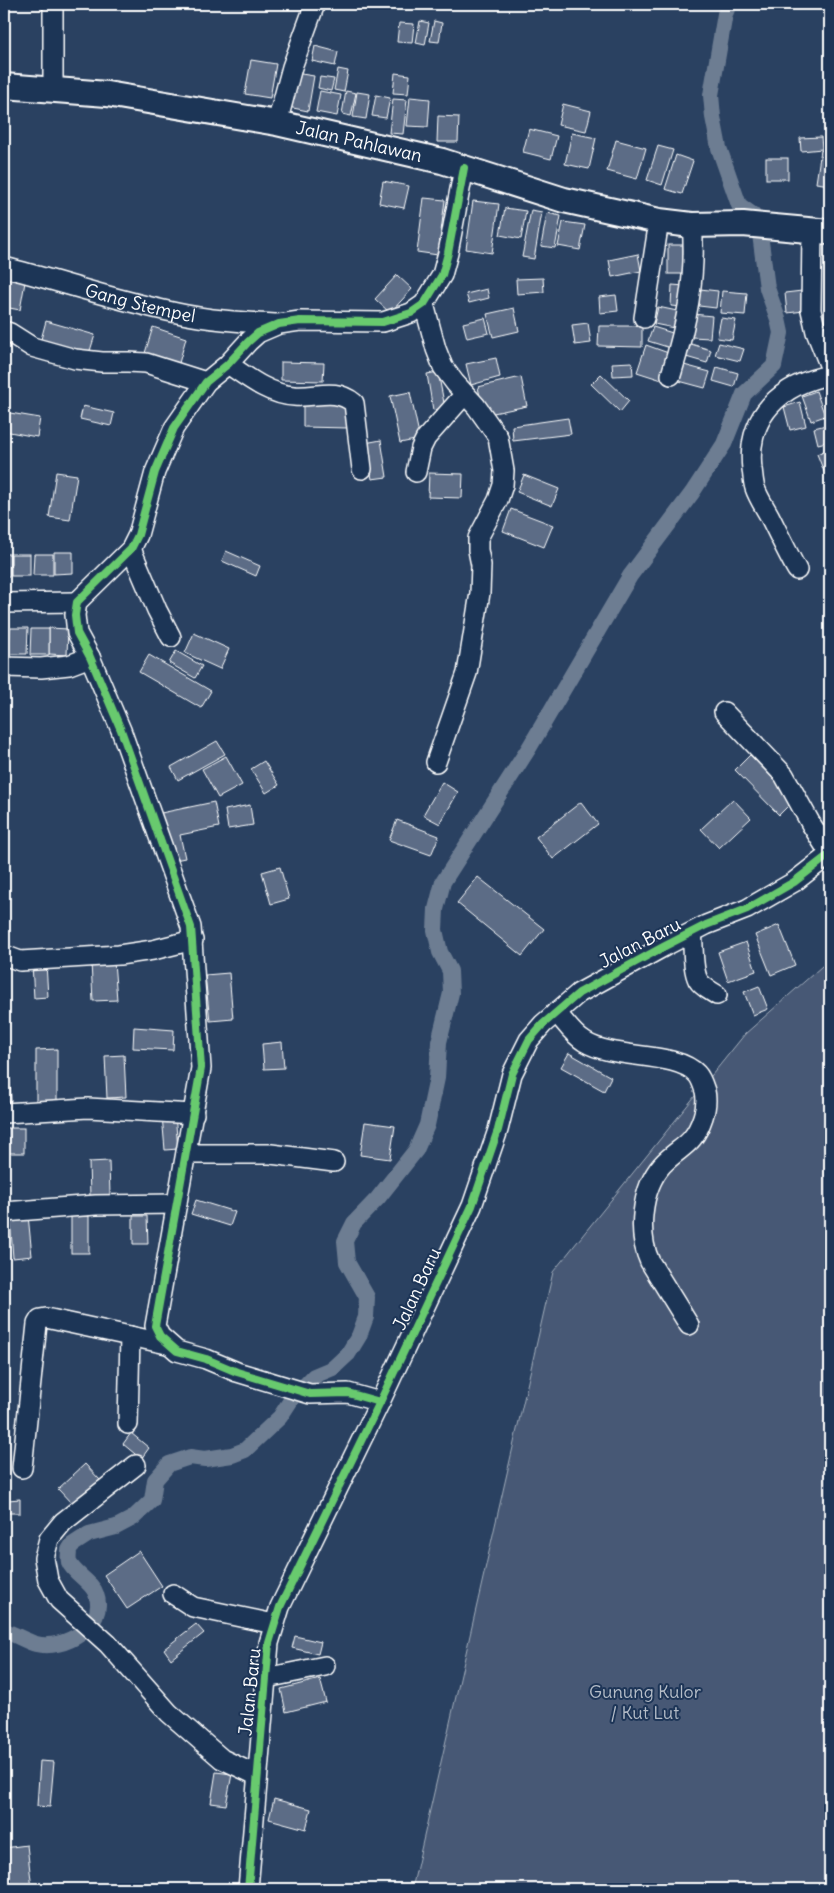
<svg xmlns="http://www.w3.org/2000/svg" width="834" height="1893" font-family="Delius,sans-serif">
	<style>
		.green { fill: #465975; stroke: #a2acba }
		.lines { fill: none; stroke-linecap: round; stroke-linejoin: round }
		.canal { stroke: #6d7d92; stroke-width: 16 }
		.building { fill: #5b6c86; stroke: #fff }
		.minor-casing { stroke: #fff; stroke-width: 22 }
		.major-casing { stroke: #fff; stroke-width: 28 }
		.minor { stroke: #1d3557; stroke-width: 19 }
		.major { stroke: #1d3557; stroke-width: 24 }
		.cycleway-casing { stroke: #1d3557; stroke-width: 11 }
		.cycleway { stroke: #67ca6e; stroke-width: 8 }
		.labels { text-anchor: middle; stroke-width: 4; stroke-linejoin: round; paint-order: stroke }
		.street-label { font-size: 18px; fill: #fff; stroke: #1d3557 }
		.park-label { font-size: 18px; fill: #b5bdc8; stroke: #1d3557 }
	</style>
	<rect width="100%" height="100%" fill="#2a4161"/>
	<filter id="ink" filterUnits="userSpaceOnUse"><feTurbulence type="fractalNoise" baseFrequency=".02" numOctaves="2"/><feDisplacementMap in="SourceGraphic" scale="10" xChannelSelector="R" yChannelSelector="G"/><feConvolveMatrix kernelMatrix="1 2 1 2 8 2 1 2 1" color-interpolation-filters="sRGB"/></filter>
	<g filter="url(#ink)">
		<path class="green" d="M830,959V1889H412L553,1272L745,1034Z"/>
		<g class="lines">
			<path class="canal" d="M4,1631C15,1634 25,1641 36,1644C63,1651 108,1626 96,1594C92,1582 73,1573 69,1562C68,1558 69,1554 69,1550L72,1545L89,1534L116,1527L133,1518L152,1500L155,1480L169,1464L190,1457L205,1459L232,1455L245,1450L280,1417L291,1400L314,1376L333,1368L348,1354L359,1336L366,1317L367,1297L347,1262L345,1241L354,1223L378,1198L416,1150L427,1125L437,1078L439,1042L451,993L450,971L440,952L435,930L436,909L443,882L529,748L630,576L692,493L724,444L744,394L774,366L781,333L778,319L767,288L760,234L753,215L739,205L719,148L713,117L711,95L725,14L729,4"/>
		</g>
		<g class="building">
			<path d="M420,21L429,23L425,45L416,43Z"/>
			<path d="M434,21L442,23L439,42L430,41Z"/>
			<path d="M399,23L414,24L412,43L397,42Z"/>
			<path d="M315,46L338,52L335,66L312,61Z"/>
			<path d="M251,60L276,64L270,98L245,94Z"/>
			<path d="M338,69L348,71L344,92L334,90Z"/>
			<path d="M295,73L314,76L308,111L288,107Z"/>
			<path d="M395,73L410,75L408,94L393,93Z"/>
			<path d="M320,77L334,79L331,91L318,88Z"/>
			<path d="M320,91L341,95L337,116L316,112Z"/>
			<path d="M346,91L356,93L351,116L342,114Z"/>
			<path d="M357,92L370,94L366,119L353,117Z"/>
			<path d="M376,95L390,98L386,118L372,116Z"/>
			<path d="M410,97L430,99L428,127L407,126Z"/>
			<path d="M393,99L407,100L403,134L389,133Z"/>
			<path d="M563,104L591,111L586,131L558,125Z"/>
			<path d="M438,116L459,117L458,142H437Z"/>
			<path d="M529,129L557,136L551,159L523,152Z"/>
			<path d="M572,133L596,138L589,169L565,164Z"/>
			<path d="M821,137L822,149L801,151L800,138Z"/>
			<path d="M616,140L646,148L637,179L607,171Z"/>
			<path d="M658,146L673,150L662,185L647,180Z"/>
			<path d="M821,150L830,152V185L816,183Z"/>
			<path d="M676,155L693,161L682,194L665,189Z"/>
			<rect x="766" y="158" width="22" height="21"/>
			<path d="M383,181L409,186L404,208L379,203Z"/>
			<path d="M424,198L445,200L438,255L417,252Z"/>
			<path d="M473,201L499,204L492,253L466,249Z"/>
			<path d="M505,208L526,211L521,239L500,235Z"/>
			<path d="M531,210L542,212L534,259L522,257Z"/>
			<path d="M547,213L561,216L555,248L541,246Z"/>
			<path d="M563,222L585,225L580,250L558,246Z"/>
			<rect x="668" y="245" width="15" height="29"/>
			<path d="M638,254L641,271L612,277L609,260Z"/>
			<path d="M826,263H830V306Z"/>
			<path d="M397,275L412,289L390,313L375,299Z"/>
			<path d="M543,278L544,292L517,294L516,279Z"/>
			<path d="M4,279L25,282L20,310L4,307Z"/>
			<path d="M672,285L685,286L684,307L671,306Z"/>
			<path d="M487,289L489,298L469,303L466,294Z"/>
			<path d="M700,289L718,291L716,308L699,306Z"/>
			<path d="M722,291L747,293L745,315L720,313Z"/>
			<path d="M802,291L804,311L787,313L785,293Z"/>
			<path d="M616,295L618,311L600,313L599,297Z"/>
			<path d="M658,307L682,312L679,329L654,324Z"/>
			<path d="M514,308L519,331L493,337L487,314Z"/>
			<path d="M693,314L712,316L710,338L692,337Z"/>
			<path d="M485,318L489,333L467,338L463,323Z"/>
			<path d="M721,318L736,320L732,340L717,338Z"/>
			<path d="M46,321L95,335L88,357L40,343Z"/>
			<path d="M588,323L591,343L575,345L572,325Z"/>
			<path d="M599,326H642V347L598,346Z"/>
			<path d="M153,327L186,338L179,363L145,353Z"/>
			<path d="M653,327L679,335L674,349L648,341Z"/>
			<path d="M719,343L744,349L740,361L715,355Z"/>
			<path d="M691,344L711,350L707,363L686,357Z"/>
			<path d="M646,345L674,355L665,381L637,372Z"/>
			<path d="M496,358L500,377L471,385L466,364Z"/>
			<path d="M281,362L324,363L323,381L281,380Z"/>
			<path d="M632,362L633,375L613,376L612,363Z"/>
			<path d="M684,365L710,372L705,388L679,381Z"/>
			<path d="M717,367L738,373L734,387L713,381Z"/>
			<path d="M438,372L445,408L433,410L427,374Z"/>
			<path d="M601,374L629,401L620,412L591,384Z"/>
			<path d="M521,377L527,406L484,415L478,387Z"/>
			<path d="M816,391L825,416L811,421L802,396Z"/>
			<path d="M410,392L420,439L400,443L390,396Z"/>
			<path d="M800,402L806,426L790,430L784,407Z"/>
			<path d="M303,403L349,404L348,428L303,427Z"/>
			<path d="M83,406L114,413L111,426L80,419Z"/>
			<path d="M4,412L40,418L37,437L4,431Z"/>
			<path d="M568,418L571,434L513,441L512,426Z"/>
			<path d="M826,425L830,441L818,444L814,428Z"/>
			<path d="M381,440L387,477L372,479L365,443Z"/>
			<path d="M830,448V472L825,474L817,454Z"/>
			<path d="M56,472L77,475L70,520L49,517Z"/>
			<path d="M429,473L463,474L462,498L428,497Z"/>
			<path d="M524,475L559,489L552,506L517,492Z"/>
			<path d="M511,509L553,525L544,547L503,531Z"/>
			<path d="M226,551L260,566L256,576L222,561Z"/>
			<path d="M54,552H73V573L54,574Z"/>
			<rect x="4" y="554" width="6" height="22"/>
			<rect x="11" y="554" width="19" height="22"/>
			<path d="M34,554H53V575H33Z"/>
			<path d="M10,628H28L27,654H9Z"/>
			<path d="M49,628L68,629L67,655L49,654Z"/>
			<path d="M4,629H9L8,655H4Z"/>
			<path d="M31,629H49V655H30Z"/>
			<path d="M194,633L229,649L220,669L185,653Z"/>
			<path d="M176,651L202,666L195,678L169,663Z"/>
			<path d="M149,655L211,691L201,708L139,672Z"/>
			<path d="M217,741L225,754L178,780L171,767Z"/>
			<path d="M750,755L794,800L779,815L735,770Z"/>
			<path d="M226,756L242,785L218,798L202,769Z"/>
			<path d="M264,761L279,785L266,793L251,769Z"/>
			<path d="M442,782L458,792L440,824L423,815Z"/>
			<path d="M733,799L751,818L719,848L701,829Z"/>
			<path d="M214,802L219,827L180,835L185,858L170,861L161,813Z"/>
			<path d="M581,802L598,824L553,859L536,837Z"/>
			<path d="M250,805L253,825L228,829L225,810Z"/>
			<path d="M397,820L439,836L431,855L389,840Z"/>
			<path d="M280,867L289,899L271,904L262,872Z"/>
			<path d="M478,877L544,929L522,956L457,903Z"/>
			<path d="M779,925L795,965L771,975L755,935Z"/>
			<path d="M746,942L756,971L728,981L718,952Z"/>
			<path d="M114,961L117,1000L93,1001L91,962Z"/>
			<path d="M46,963L48,997L34,998L32,964Z"/>
			<path d="M229,973L233,1019L210,1021L205,975Z"/>
			<path d="M759,986L768,1009L753,1015L744,992Z"/>
			<path d="M134,1027L174,1030L173,1050L133,1048Z"/>
			<path d="M282,1042L284,1068L264,1069L262,1044Z"/>
			<path d="M57,1049V1102L36,1103V1050Z"/>
			<path d="M4,1053H9L11,1101L4,1102Z"/>
			<path d="M569,1053L611,1077L604,1091L561,1067Z"/>
			<path d="M124,1055L126,1097L107,1098L105,1056Z"/>
			<path d="M175,1114L178,1149L165,1150L162,1115Z"/>
			<path d="M365,1122L395,1126L390,1159L360,1155Z"/>
			<rect x="6" y="1128" width="18" height="25"/>
			<path d="M109,1161L110,1196L90,1197L89,1162Z"/>
			<path d="M196,1200L235,1212L230,1226L191,1214Z"/>
			<path d="M28,1215L32,1256L13,1258L10,1217Z"/>
			<rect x="71" y="1216" width="18" height="37"/>
			<path d="M133,1216H147L148,1244H133Z"/>
			<path d="M131,1433L149,1448L141,1459L123,1444Z"/>
			<path d="M85,1464L100,1480L73,1505L58,1489Z"/>
			<path d="M20,1499V1513H8V1500Z"/>
			<path d="M139,1551L162,1586L127,1609L104,1575Z"/>
			<path d="M196,1624L204,1633L171,1659L164,1649Z"/>
			<path d="M295,1636L321,1642L318,1654L292,1648Z"/>
			<path d="M320,1679L326,1702L286,1712L281,1689Z"/>
			<path d="M40,1761L54,1762L50,1807L37,1806Z"/>
			<path d="M216,1772L232,1774L226,1805L211,1803Z"/>
			<path d="M274,1799L311,1809L306,1829L269,1819Z"/>
			<path d="M27,1845L32,1889H4V1848Z"/>
		</g>
		<g class="lines">
			<g class="minor-casing">
				<g id="minor">
					<path d="M53,90V4"/>
					<path d="M277,123L292,67L315,4"/>
					<path d="M812,231L811,310L816,332L830,367"/>
					<path id="s1" d="M4,267C62,282 118,301 177,313C209,320 243,322 276,324"/>
					<path d="M424,304L436,349L443,367L455,383L476,406L498,437L504,471L503,485L498,500L478,538V550L481,565L480,593L467,673L436,762"/>
					<path d="M644,318L659,221"/>
					<path d="M4,331L10,333L32,347L75,359L102,362H128L146,363L206,382"/>
					<path d="M228,364C247,377 270,395 294,396C317,398 334,387 354,403L362,469"/>
					<path d="M671,375C686,326 697,276 692,225"/>
					<path d="M416,472L421,448L426,438L465,394"/>
					<path d="M131,549L157,610L171,637"/>
					<path d="M797,570C787,552 778,533 769,515C764,506 758,497 755,488C753,482 753,475 752,469C746,416 781,384 830,375"/>
					<path d="M4,603L77,602"/>
					<path d="M4,667L41,668L69,665L90,657"/>
					<path d="M724,712L784,775L811,824L830,854"/>
					<path d="M692,933C694,947 692,968 698,980C702,987 711,991 717,995"/>
					<path d="M4,955L20,961L119,955L153,950L193,940"/>
					<path d="M556,1012C565,1022 573,1035 585,1042C614,1060 676,1051 697,1074C701,1078 703,1085 705,1091C707,1100 706,1108 703,1117C693,1147 681,1145 662,1165C641,1189 637,1234 650,1262L689,1325"/>
					<path d="M4,1113L88,1108L194,1114"/>
					<path d="M186,1154H271L334,1162"/>
					<path d="M4,1212L96,1205L177,1204"/>
					<path d="M380,1402L348,1393L310,1394L237,1372L206,1359L177,1351L160,1336L155,1326L201,1068L191,927L121,730L90,657L77,633L75,615L77,602L131,549L138,535L155,472L174,428L206,382L228,364L248,342L258,333L279,324L300,321L383,322L411,313L424,304L442,275L448,253L464,168"/>
					<path d="M128,1424L130,1336"/>
					<path d="M136,1465L63,1522L49,1539L44,1558L48,1580L59,1600L108,1644L169,1713L222,1759L256,1775"/>
					<path d="M22,1468L37,1324L40,1319L46,1318L167,1344"/>
					<path d="M173,1594L193,1607L274,1624"/>
					<path d="M266,1678L325,1666"/>
					<path d="M248,1889L269,1643L280,1607L380,1402L472,1206L498,1130L512,1074L529,1040L543,1024L579,993L665,946L706,925L747,909L794,882L830,854"/>
				</g>
			</g>
			<g class="major-casing">
				<g id="major">
					<path id="s2" d="M4,86L107,94L277,123L442,161L564,200L659,221L692,225L743,224L830,232"/>
				</g>
			</g>
			<use href="#minor" class="minor"/>
			<use href="#major" class="major"/>
			<g class="cycleway-casing">
				<g id="cycleway">
					<path d="M380,1402L348,1393L310,1394L237,1372L206,1359L177,1351L160,1336L155,1326L201,1068L191,927L121,730L90,657L77,633L75,615L77,602L131,549L138,535L155,472L174,428L206,382L228,364L248,342L258,333L279,324L300,321L383,322L411,313L424,304L442,275L448,253L464,168"/>
					<path d="M248,1889L269,1643L280,1607L380,1402L472,1206L498,1130L512,1074L529,1040L543,1024L579,993L665,946L706,925L747,909L794,882L830,854"/>
				</g>
			</g>
			<use href="#cycleway" class="cycleway"/>
		</g>
	</g>
	<g class="labels">
		<g class="street-label">
			<text dy="6" stroke="none"><textPath href="#s2" startOffset="360">Jalan Pahlawan</textPath></text>
			<text dy="6" stroke="none"><textPath href="#s1" startOffset="141">Gang Stempel</textPath></text>
			<text transform="translate(640 943) rotate(-27)" y="6">Jalan Baru</text>
			<text transform="translate(417 1289) rotate(-65)" y="6">Jalan Baru</text>
			<text transform="translate(250 1692) rotate(-84)" y="6">Jalan Baru</text>
		</g>
		<g class="park-label">
			<text x="645" y="1698">Gunung Kulor<tspan x="645" dy="21">/ Kut Lut</tspan></text>
		</g>
	</g>
	<rect width="834" height="1893" fill="none" stroke="#1d3557" stroke-width="20"/>
	<rect x="10" y="10" width="814" height="1873" fill="none" stroke="#fff" stroke-width="2" filter="url(#ink)"/>
</svg>
